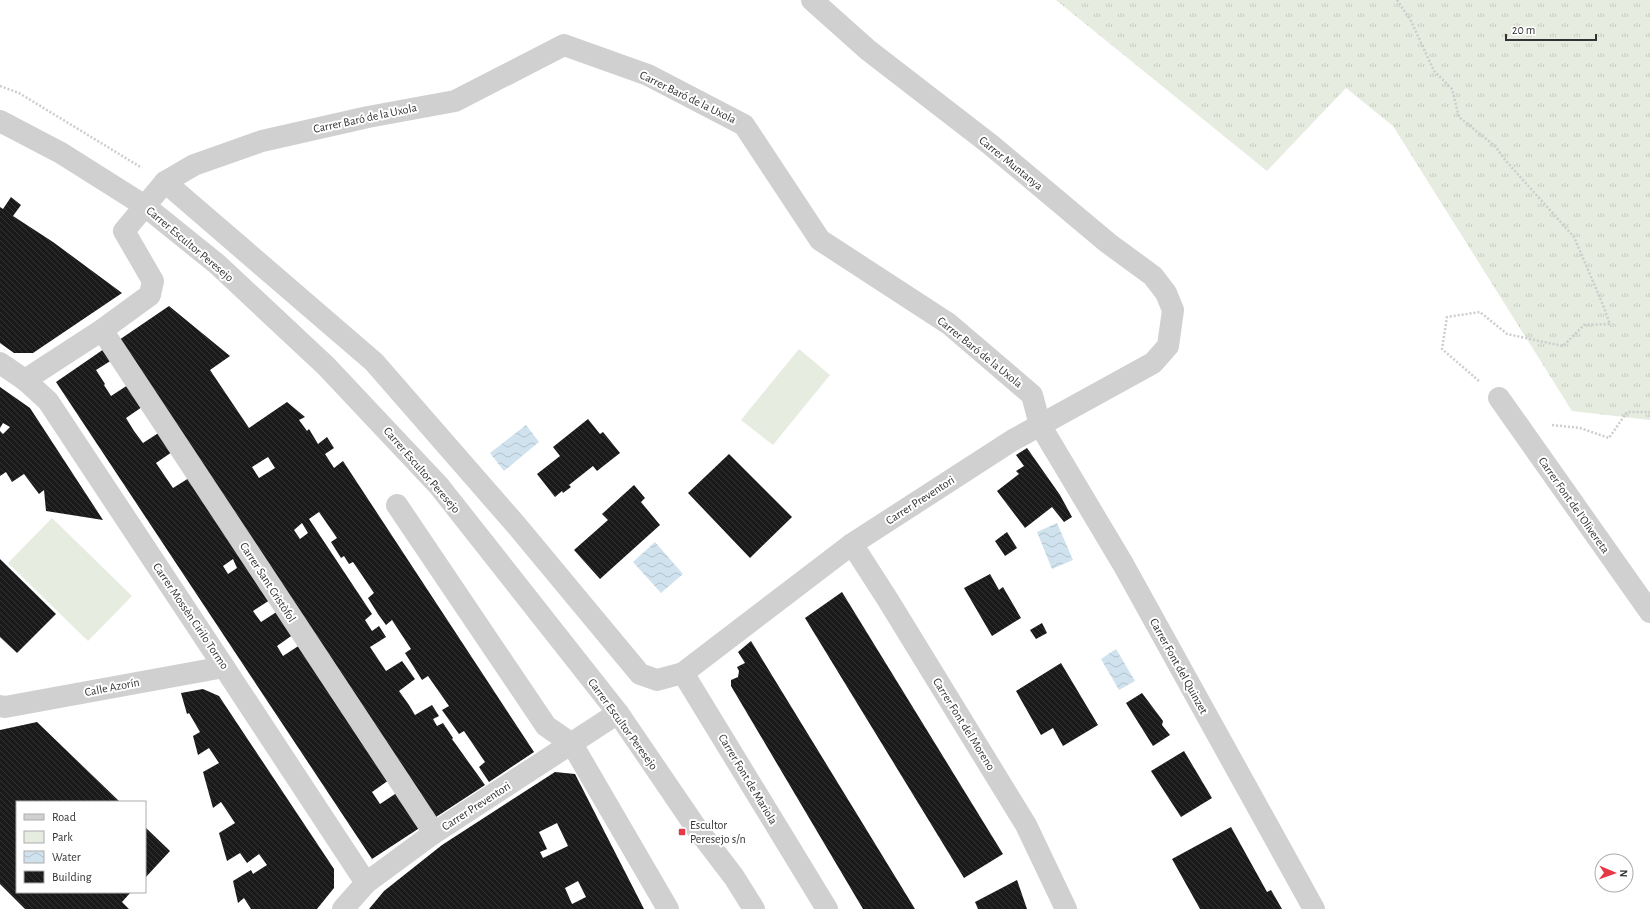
<svg xmlns="http://www.w3.org/2000/svg" width="1650" height="909" font-family="'Alegreya Sans',sans-serif">
	<style>
		.grass { fill: url(#grass-tufts) }
		.park { fill: #e6ecdf }
		.water { fill: url(#water-waves) }
		.building { fill: url(#building-back-hatch); fill-rule: evenodd }
		.lines { fill: none; stroke-linecap: round; stroke-linejoin: round }
		.path { stroke: #cdcdcd; stroke-width: 2.5; stroke-dasharray: 2 2; stroke-linecap: butt }
		.minor { stroke: #d0d0d0; stroke-width: 22 }
		.tertiary { stroke: #d0d0d0; stroke-width: 22 }
		.poi-dot { fill: #e63946; stroke: #fff; stroke-width: 1.5 }
		.labels { text-anchor: middle; stroke-width: 4; stroke-linejoin: round; paint-order: stroke }
		.street-label { font-size: 12px; fill: #333; stroke: #fff }
		.poi-label { font-size: 12px; fill: #333; stroke: #fff; text-anchor: start }
	</style>
	<defs>
		<pattern id="grass-tufts" width="24" height="20" patternUnits="userSpaceOnUse"><rect width="24" height="20" fill="#e6ecdf"/><path d="M3 7l-1-3M5 7V3M7 7l1-3M15 17l-1-3M17 17v-4M19 17l1-3" fill="none" stroke="#c6cbc0"/></pattern>
		<pattern id="water-waves" width="16" height="10" patternUnits="userSpaceOnUse"><rect width="16" height="10" fill="#cfe2ee"/><path d="M0 5q4-4 8 0t8 0" fill="none" stroke="#b2c2cd"/></pattern>
		<pattern id="building-back-hatch" width="6" height="6" patternUnits="userSpaceOnUse"><rect width="6" height="6" fill="#1a1a1a"/><path d="M-1 5l2 2M0 0l6 6M5-1l2 2" fill="none" stroke="#333"/></pattern>
	</defs>
	<rect width="100%" height="100%" fill="#fff"/>
	<path class="grass" d="M1056,0H1650V420L1572,411L1393,126L1346,88L1267,171Z"/>
	<g class="park">
		<path d="M799,349L830,375L773,445L741,420Z"/>
		<path d="M52,518L132,596L88,641L8,563Z"/>
	</g>
	<g class="water">
		<path d="M526,425L539,442L504,471L490,453Z"/>
		<path d="M1057,523L1073,560L1052,569L1037,532Z"/>
		<path d="M655,542L683,574L661,593L633,562Z"/>
		<path d="M1116,649L1135,681L1119,690L1101,659Z"/>
	</g>
	<g class="building">
		<path d="M11,197L21,205L13,216L53,242L122,293L33,353H14L0,343V207L3,209Z"/>
		<path d="M169,306L230,356L210,370L249,428L287,402L305,417L299,420L307,431L309,429L318,444L327,437L334,448L325,454L334,468L343,461L534,752L489,782L479,767L485,762L464,731L459,734L442,710L449,706L428,676L422,680L405,653L411,649L392,620L386,625L378,614L368,598L374,593L353,562L349,564L344,556L341,558L331,542L337,538L319,512L309,519L372,614L365,620L372,631L379,626L386,637L370,647L386,671L402,661L415,679L399,691L409,705L415,715L432,705L439,716L433,719L437,726L443,723L453,738L452,739L485,785L436,817L119,340ZM268,457L275,468L259,478L252,467ZM302,523L308,533L300,539L294,530Z"/>
		<path d="M104,349L112,360L96,370L105,384L104,385L111,396L128,385L142,407L126,418L134,431L143,443L160,432L172,452L156,463L173,488L189,478L270,600L253,611L261,622L278,611L294,634L277,646L283,656L300,645L389,780L372,792L380,804L398,792L421,827L372,859L56,382ZM233,559L237,568L228,574L223,566Z"/>
		<path d="M0,387L30,408L103,520L46,511L44,490L39,494L24,474L12,482L6,472L0,476V431L3,434L10,427L3,423L0,428Z"/>
		<path d="M588,419L600,434L603,432L620,453L597,471L593,466L569,485L571,487L563,493L562,491L555,497L537,474L560,456L553,447Z"/>
		<path d="M1027,448L1060,495L1072,517L1064,522L1052,507L1025,528L997,491L1019,474L1016,471L1024,466L1016,455Z"/>
		<path d="M729,454L792,517L750,558L688,493Z"/>
		<path d="M634,485L645,498L641,502L660,525L600,579L574,550L608,520L602,514Z"/>
		<path d="M1007,532L1017,548L1005,556L995,541Z"/>
		<path d="M0,559L56,614L17,653L0,637Z"/>
		<path d="M990,574L999,590L1003,587L1021,618L992,636L964,588Z"/>
		<path d="M842,592L1003,854L964,878L805,618Z"/>
		<path d="M1042,623L1047,633L1036,639L1030,630Z"/>
		<path d="M751,641L915,909H863L731,686V680L738,677L739,671L737,667L745,663L738,652Z"/>
		<path d="M1061,663L1098,725L1063,746L1053,728L1041,735L1016,691Z"/>
		<path d="M203,689L219,696L334,869V888L317,909H251L244,898L238,903L233,881L251,870L253,874L267,865L259,854L247,863L240,853L227,861L219,833L235,823L221,802L213,808L203,772L219,763L209,748L198,755L193,736L200,732L189,713L187,714L181,693Z"/>
		<path d="M1142,693L1163,721L1162,725L1170,735L1153,746L1126,703Z"/>
		<path d="M37,722L120,802H17V892H131L122,902L129,909H25L0,884V730Z"/>
		<path d="M1184,751L1212,798L1181,817L1151,771Z"/>
		<path d="M555,772L575,774L644,909H369L384,891L442,845ZM557,823L568,846L543,858L540,852L547,849L539,832ZM578,881L586,897L572,904L565,888Z"/>
		<path d="M145,827L170,851L145,878Z"/>
		<path d="M1231,827L1267,892L1271,890L1282,909H1200L1172,859Z"/>
		<path d="M1017,880L1027,909H978L975,902Z"/>
	</g>
	<g class="lines">
		<g class="path">
			<path d="M1397,0L1411,21L1434,71L1452,89L1459,117L1495,146L1506,161L1574,237L1603,305L1610,324L1584,325L1563,346L1507,334L1480,312L1447,317L1442,349L1479,381"/>
			<path d="M0,86L19,93L142,168"/>
			<path d="M1552,425L1580,428L1609,438L1627,412H1650"/>
		</g>
		<g class="minor">
			<path d="M165,182L374,362L517,526L640,674L657,680L683,673L852,544L1013,440L1153,363L1168,346L1173,310L1166,293L1153,276L1108,243L991,145L868,50L812,0"/>
			<path d="M102,330L434,833"/>
			<path d="M0,363L25,380L48,401L224,667L366,883"/>
			<path d="M25,380L102,330L150,295L153,281L124,231L165,182L194,165L262,141L368,117L455,101L564,45L648,75L744,125L820,240L949,324L1032,395L1040,425L1123,564L1314,909"/>
			<path d="M1499,398L1650,612"/>
			<path d="M397,505L546,726L572,744L668,909"/>
			<path d="M852,544L888,600L1026,825L1066,909"/>
			<path d="M683,673L827,909"/>
			<path d="M0,706L5,707L224,667"/>
			<path d="M343,909L366,883L434,833L618,713"/>
		</g>
		<path class="tertiary" d="M0,121L61,153L145,206L217,264L326,366L439,486L618,713L695,826L734,877L754,909"/>
	</g>
	<rect class="poi-dot" x="678" y="828" width="8" height="8" rx="2"/>
	<g class="labels">
		<g class="street-label">
			<text transform="translate(688 97) rotate(26)" y="4">Carrer Baró de la Uxola</text>
			<text transform="translate(365 118) rotate(-12)" y="4">Carrer Baró de la Uxola</text>
			<text transform="translate(1011 163) rotate(39)" y="4">Carrer Muntanya</text>
			<text transform="translate(190 244) rotate(40)" y="4">Carrer Escultor Peresejo</text>
			<text transform="translate(980 352) rotate(39)" y="4">Carrer Baró de la Uxola</text>
			<text transform="translate(422 470) rotate(49)" y="4">Carrer Escultor Peresejo</text>
			<text transform="translate(920 500) rotate(-33)" y="4">Carrer Preventori</text>
			<text transform="translate(1574 505) rotate(55)" y="4">Carrer Font de l'Olivereta</text>
			<text transform="translate(268 582) rotate(57)" y="4">Carrer Sant Cristòfol</text>
			<text transform="translate(191 616) rotate(56)" y="4">Carrer Mossèn Cirilo Tormo</text>
			<text transform="translate(1179 666) rotate(61)" y="4">Carrer Font del Quinzet</text>
			<text transform="translate(112 687) rotate(-11)" y="4">Calle Azorín</text>
			<text transform="translate(623 724) rotate(54)" y="4">Carrer Escultor Peresejo</text>
			<text transform="translate(964 724) rotate(58)" y="4">Carrer Font del Moreno</text>
			<text transform="translate(748 779) rotate(59)" y="4">Carrer Font de Mariola</text>
			<text transform="translate(476 806) rotate(-33)" y="4">Carrer Preventori</text>
		</g>
		<g class="poi-label">
			<text x="690" y="829">Escultor<tspan x="690" dy="14">Peresejo s/n</tspan></text>
		</g>
	</g>
	<rect x="16" y="801" width="130" height="92" fill="#ffffff" stroke="#adadad"/>
	<rect x="24" y="814" width="20" height="6" fill="#d0d0d0" stroke="#adadad"/>
	<text x="52" y="821" font-size="12" fill="#333333">Road</text>
	<rect x="24" y="831" width="20" height="12" fill="#e6ecdf" stroke="#adadad"/>
	<text x="52" y="841" font-size="12" fill="#333333">Park</text>
	<rect x="24" y="851" width="20" height="12" fill="url(#water-waves)" stroke="#adadad"/>
	<text x="52" y="861" font-size="12" fill="#333333">Water</text>
	<rect x="24" y="871" width="20" height="12" fill="url(#building-back-hatch)" stroke="#adadad"/>
	<text x="52" y="881" font-size="12" fill="#333333">Building</text>
	<g transform="translate(1614 873) rotate(92)"><circle r="19" fill="#ffffff" stroke="#adadad"/>
	<path d="M0-3L7 15L0 10L-7 15Z" fill="#e63946"/>
	<text y="-6" font-size="11" font-weight="bold" text-anchor="middle" fill="#333333">N</text>
	</g>
	<path d="M1506 34v6h90v-6" fill="none" stroke="#333333" stroke-width="2"/>
	<text x="1512" y="34" font-size="12" fill="#333333" stroke="#ffffff" stroke-width="3" paint-order="stroke">20 m</text>
</svg>
